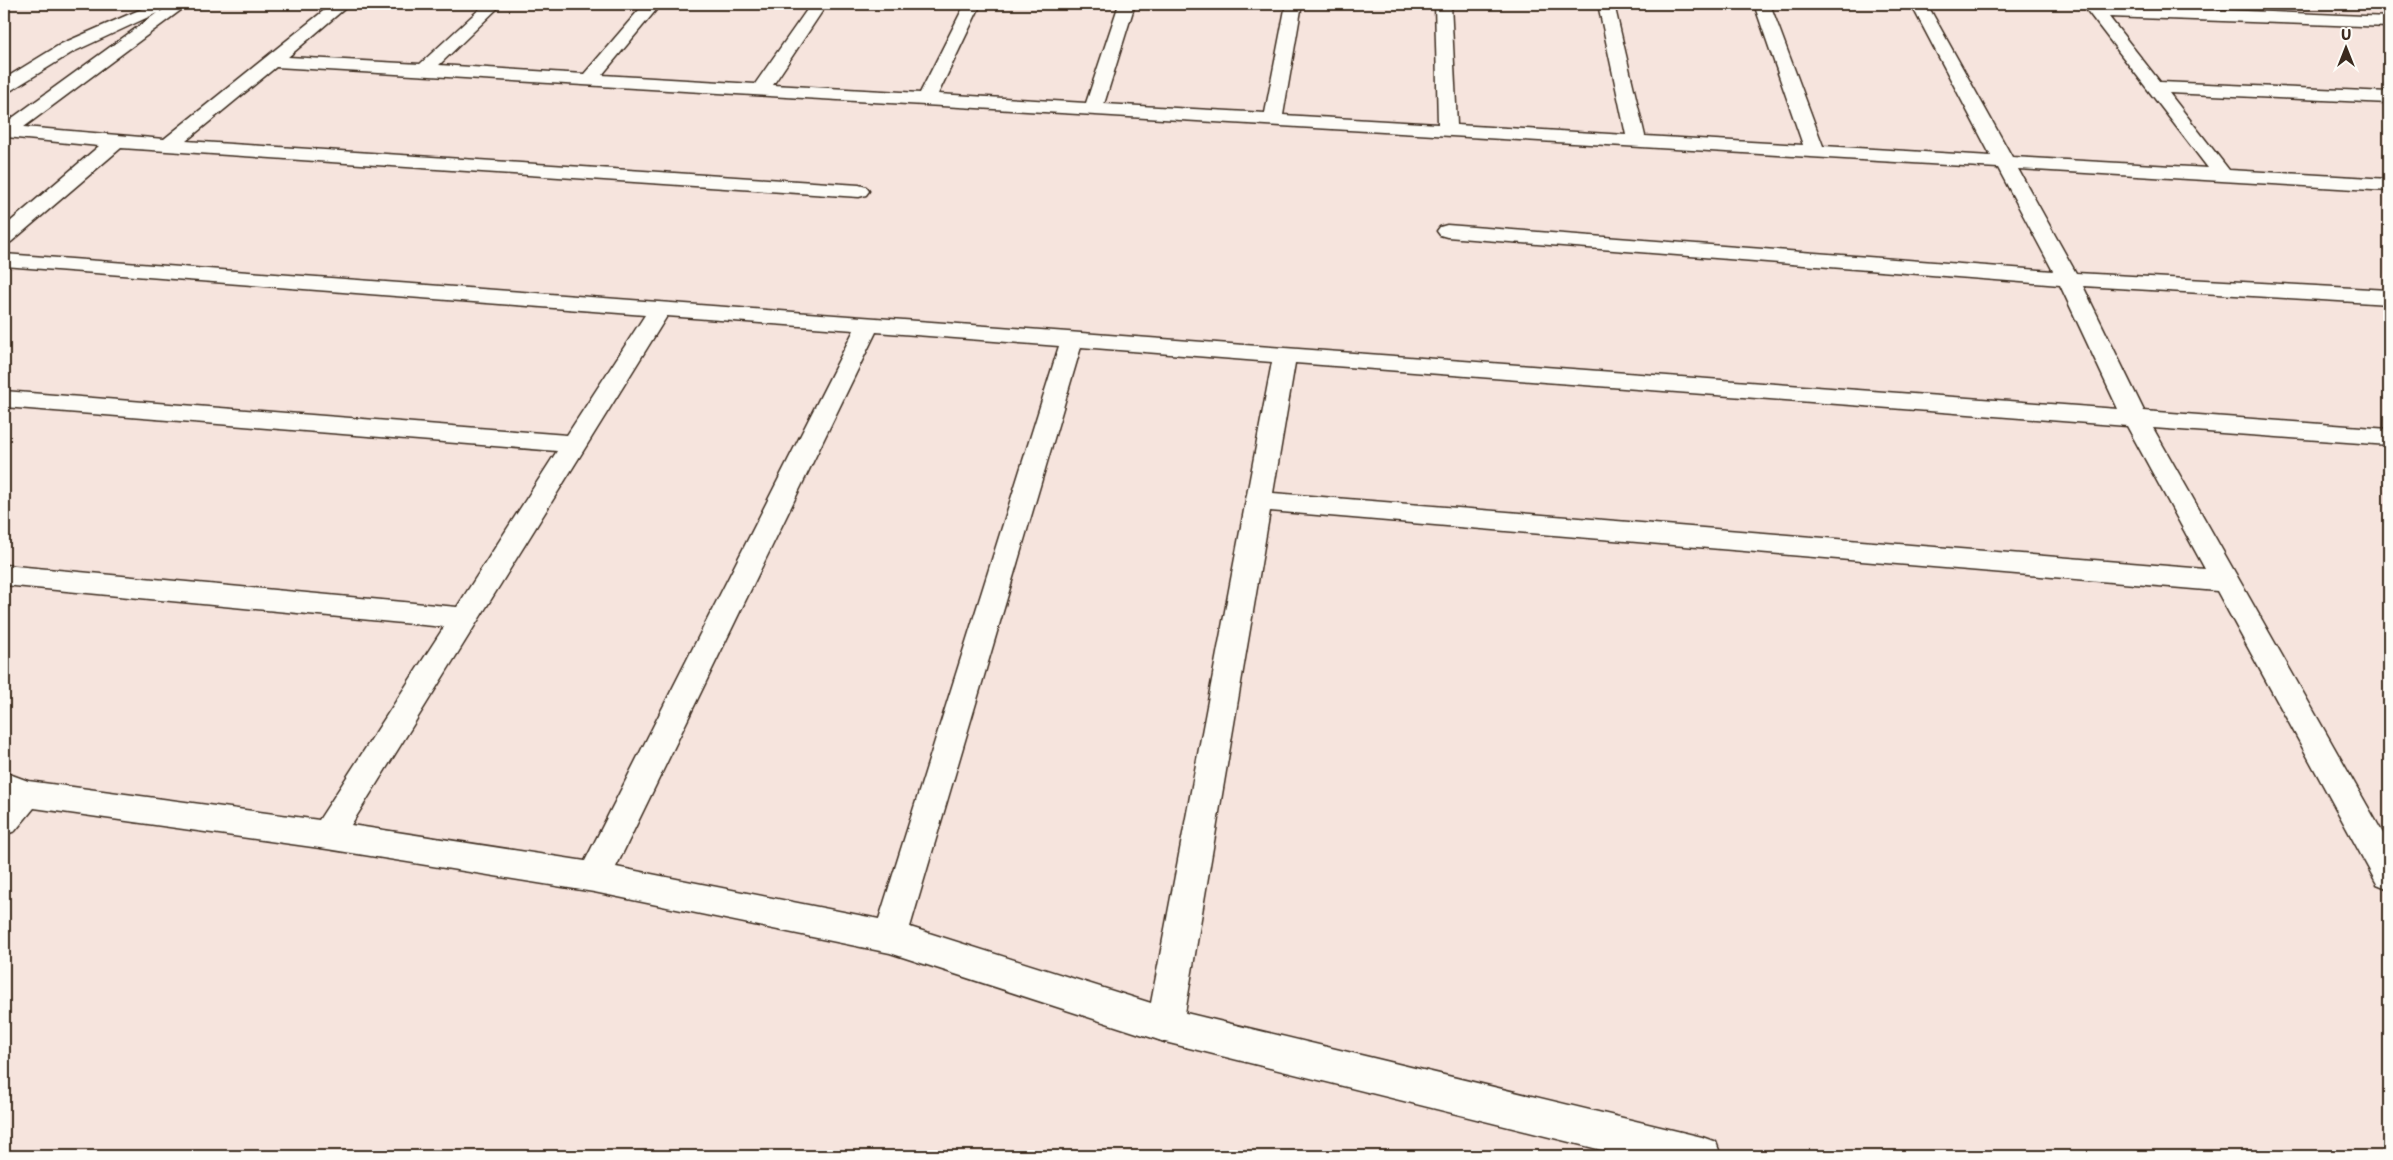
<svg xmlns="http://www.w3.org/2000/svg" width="2393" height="1160" font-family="'Playpen Sans',sans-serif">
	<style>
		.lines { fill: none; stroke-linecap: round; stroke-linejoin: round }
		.lane-casing { stroke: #3b2a1e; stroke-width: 3 }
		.street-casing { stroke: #3b2a1e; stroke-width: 3 }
		.lane { fill: #fdfcf7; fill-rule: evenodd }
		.street { fill: #fdfcf7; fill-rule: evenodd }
	</style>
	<rect width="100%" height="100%" fill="#f6e4dd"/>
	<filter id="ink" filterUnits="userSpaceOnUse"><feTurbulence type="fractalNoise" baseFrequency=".02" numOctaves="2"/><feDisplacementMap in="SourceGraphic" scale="10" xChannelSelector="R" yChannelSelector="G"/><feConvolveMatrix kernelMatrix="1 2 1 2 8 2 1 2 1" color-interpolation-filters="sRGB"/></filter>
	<g filter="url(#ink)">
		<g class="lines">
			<g class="lane-casing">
				<path id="lane" d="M1165,1008L1702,1137L1716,1142L1721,1156H1626L1165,1042L1152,1037L1147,1025L1152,1013Z"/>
			</g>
			<g class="street-casing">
				<path id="street" d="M153,4L159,5L161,9L160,12L171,4H189L24,127L164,139L332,4H350L288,57L420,64L485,4H502L439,65L584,74L644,4H661L602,75L755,84L811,4H827L773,85L920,93L965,4H981L938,94L1086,103L1119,4H1135L1104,104L1265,113L1286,4H1302L1283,115L1438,124L1435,4H1451L1457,125L1626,135L1598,4H1614L1645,136L1803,145L1754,4H1770L1823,146L1991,156L1911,4H1927L2012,157L2208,168L2082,4L2389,17V27L2109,17L2160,82L2389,92V103L2169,93L2229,170L2389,179V191L2018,169L2076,273L2389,290V304L2083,286L2144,411L2389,429V445L2153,428L2389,844V889L2377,884L2217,591L1270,511L1183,1025L1178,1037L1165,1042L890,953L594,892L327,849L34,808L15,831L4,835V772L28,781L319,820L444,627L4,585V565L457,607L557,451L4,407V391L567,435L645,315L4,266V254L2118,409L2060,285L1447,237L1440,235L1437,231L1440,227L1447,225L2053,271L1998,168L276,67L186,141L859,185L866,187L869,191L866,195L859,197L121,148L11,242L4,244V227L99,146L6,137L4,136V124L157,13L73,52L10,91L4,92V79L61,44ZM667,316L854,330L585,861L351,825ZM876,332L1059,346L879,919L616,867ZM1081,347L1272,362L1151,1003L910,927ZM1295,363L2127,426L2205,569L1273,493Z"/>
			</g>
			<use href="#lane" class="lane"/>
			<use href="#street" class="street"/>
		</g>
	</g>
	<rect width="2393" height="1160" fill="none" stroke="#fdfcf7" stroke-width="20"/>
	<rect x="10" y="10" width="2373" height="1140" fill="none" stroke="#3b2a1e" stroke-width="2" filter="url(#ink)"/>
	<g transform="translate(2346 48)" stroke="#fdfcf7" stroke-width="4" paint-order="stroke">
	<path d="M0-4L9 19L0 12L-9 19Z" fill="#3b2a1e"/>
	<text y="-8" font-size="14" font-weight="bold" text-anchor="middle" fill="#3b2a1e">U</text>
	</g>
</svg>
